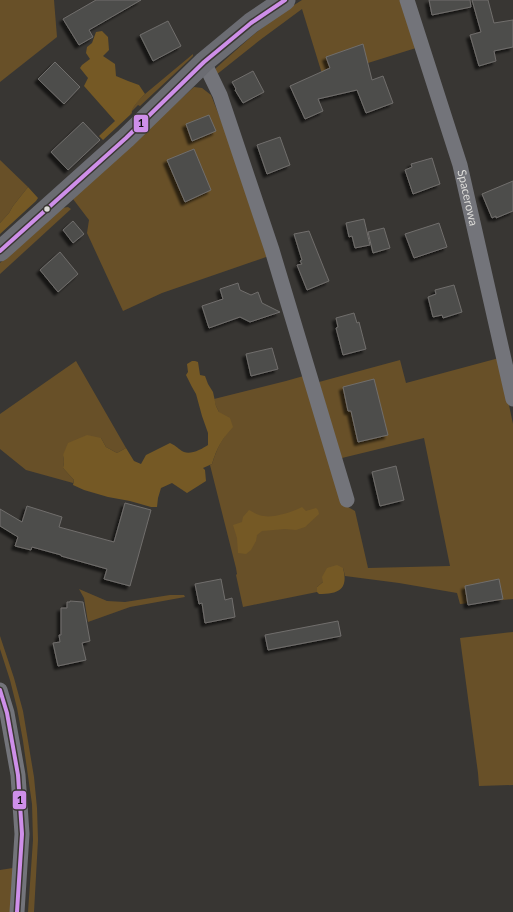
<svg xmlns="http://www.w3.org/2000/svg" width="513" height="912" font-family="Lato,sans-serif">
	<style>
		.green { fill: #685028 }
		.forest { fill: #755925 }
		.building { fill: #4e4d4b; stroke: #706e6c; filter: url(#shadow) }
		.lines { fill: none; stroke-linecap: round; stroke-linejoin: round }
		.street { stroke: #73747a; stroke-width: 15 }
		.secondary { stroke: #6b6c72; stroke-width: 21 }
		.bus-1-casing { stroke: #393632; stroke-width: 7 }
		.bus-1 { stroke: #ce8fe9; stroke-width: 4 }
		.bus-dot { fill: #dcdbd8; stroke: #393632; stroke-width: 1.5 }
		.labels { text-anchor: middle; stroke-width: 4; stroke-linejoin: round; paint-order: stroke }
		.street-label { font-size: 12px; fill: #dcdbd8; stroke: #393632 }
		.line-badge { stroke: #393632; stroke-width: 1.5 }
		.pale-badge-label { font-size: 11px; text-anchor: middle; font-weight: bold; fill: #111 }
	</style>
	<defs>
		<filter id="shadow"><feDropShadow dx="-3.5" dy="3.5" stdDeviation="1" flood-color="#0009"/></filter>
	</defs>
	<rect width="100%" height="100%" fill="#383633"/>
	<g class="green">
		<path d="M0,0H54L57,37L0,82Z"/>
		<path d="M302,0H402L416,48L323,77L302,9L260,40L216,75L215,71L216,68L253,35L280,14Z"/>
		<path d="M193,54V56L188,61L140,106L138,105L132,111V113L130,115V112L137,102L145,94Z"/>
		<path d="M194,87L202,88L211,95L232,148L269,256L162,293L123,311L87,233L89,220L73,199L81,188Z"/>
		<path d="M0,160L28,187L13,206L9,213L0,223Z"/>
		<path d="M68,207L71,209L0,274V263L1,262L62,208Z"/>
		<path d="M499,358L513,424V599L460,604L457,593L399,583L345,576L343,568L323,582L317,587V592L243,607L236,575L237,574L236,568L210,465L212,464C215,454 219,444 225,436L219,412L216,406L214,399L286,381L307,375L341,503L355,511L368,568L450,566L424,438L342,458L345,471L319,382L400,360L406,383Z"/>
		<path d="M76,361L126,448L117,453L106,447L101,438L63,455L64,462L63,468L74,480L73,483L26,470L0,449V414Z"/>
		<path d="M79,589L107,601L125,602L170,595H184L185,597L130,607L88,622L84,598Z"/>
		<path d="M513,632V785L479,786L478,773L460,638Z"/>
		<path d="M0,636L14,678L23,711L34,777L37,808L38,840L34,912H28L33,840L32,804L23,741L17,708L10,680L0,649Z"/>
		<path d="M13,868L10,912H0V870Z"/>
	</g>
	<g class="forest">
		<path d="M102,31L108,37L109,50L103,56L115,64L116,76L128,81L139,85L145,94C139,100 132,107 130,115L103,140L99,136L115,121L84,86L88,78L80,68L82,65L90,59L86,53L87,47L92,43L96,32Z"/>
		<path d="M28,187L38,198L36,201L0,234V223L9,213L13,206Z"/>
		<path d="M192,361H195L198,362L200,375L205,376L208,384L213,392L216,406L219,412L230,418L233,427C221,440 217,448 212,464L203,468L205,470L206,481L187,493L172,483L161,488L158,498L157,507H151L130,501L108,497L84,490L73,485L74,480L63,468L64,462L63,455L68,443L87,435L101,438L106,447L117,453L126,448L134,461L141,464L146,455L170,443C177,446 178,449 184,452C191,455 202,449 208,445V433L202,416L196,394L192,387L186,375L188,372L187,364Z"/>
		<path d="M302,507L306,511L316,508L318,510L319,514L305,527L296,530L285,529L262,531L257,535L256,541L251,550L246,554L238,553L237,538L233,525L242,522L243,517L249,510C253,512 259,516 264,516C273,518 293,512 302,507Z"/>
		<path d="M337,565L343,568C349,590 338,594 319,594L317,592V587L323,582L322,577L327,568Z"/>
	</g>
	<g class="building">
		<path d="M96,0H141L89,30L93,37L79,45L63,19Z"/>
		<path d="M429,0H470L471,7L432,15Z"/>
		<path d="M472,0H488L494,23L513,20V47L494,51L496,61L479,66L470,35L481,32Z"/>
		<path d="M168,21L181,46L153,61L140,35Z"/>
		<path d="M363,44L372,80L383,76L393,103L366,113L357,90L318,99L323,111L305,119L290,86L330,68L326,57Z"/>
		<path d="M55,62L80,87L64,104L38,79Z"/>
		<path d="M253,71L264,92L243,103L235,90L236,89L232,82Z"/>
		<path d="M209,115L216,131L192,141L186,124Z"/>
		<path d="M83,122L100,140L68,170L51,152Z"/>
		<path d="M280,137L290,165L267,174L257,145Z"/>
		<path d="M194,149L211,190L185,202L167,160Z"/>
		<path d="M432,158L440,184L413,194L405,170L412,167L411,164Z"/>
		<path d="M513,181V211L496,218V216L492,218L482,194Z"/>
		<path d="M364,219L370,245L355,248L352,236L349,237L346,223Z"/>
		<path d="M73,221L84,234L73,243L63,230Z"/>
		<path d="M439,223L447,247L414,258L405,234Z"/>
		<path d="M384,228L390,248L373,253L368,232Z"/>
		<path d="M309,231L329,281L307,290L297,265L302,264L300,261L302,260L294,234Z"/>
		<path d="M60,252L78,274L58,292L40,270Z"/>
		<path d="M238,283L240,290L251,295L258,292L262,303L280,312L250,322L240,317L209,328L202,306L223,299L220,289Z"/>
		<path d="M454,285L462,312L443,318L442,315L433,317L428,297L436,294L435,290Z"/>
		<path d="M354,313L357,323L359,322L366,349L343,355L336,328L338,327L336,318Z"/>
		<path d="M272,348L278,369L251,376L246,354Z"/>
		<path d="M374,379L388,435L358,442L351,411H348L343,387Z"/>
		<path d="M396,466L404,500L380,506L372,472Z"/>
		<path d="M125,503L151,510L130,586L104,579L107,569L61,556V555L32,547L31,550L15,546L18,537L0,526V509L22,522L27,506L62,517L59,527L114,542Z"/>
		<path d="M221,579L225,600L232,598L235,617L205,623L202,603L199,604L195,584Z"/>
		<path d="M499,579L503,599L468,605L465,586Z"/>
		<path d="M70,601L83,602L90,641L82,643L86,660L58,666L53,643L60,642L59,635H61V608H67V602H70Z"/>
		<path d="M338,621L341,636L268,650L265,635Z"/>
	</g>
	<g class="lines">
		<g class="street">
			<path id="s1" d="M407,0L460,165L513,399"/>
			<path d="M204,62L220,95L272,250L347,500"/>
			<path d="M0,690L7,713L18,775L22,834L17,912"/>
		</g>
		<path class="secondary" d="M0,251L126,138L204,62L251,23L285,0"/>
		<g class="bus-1-casing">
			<g id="bus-1">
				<path d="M0,251L126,138L204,62L251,23L285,0"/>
				<path d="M0,690L7,713L18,775L22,834L17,912"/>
			</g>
		</g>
		<use href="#bus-1" class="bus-1"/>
	</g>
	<circle class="bus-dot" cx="47" cy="209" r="3.5"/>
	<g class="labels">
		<g class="street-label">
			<text dy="4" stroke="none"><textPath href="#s1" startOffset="207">Spacerowa</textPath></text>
		</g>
	</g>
	<g class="line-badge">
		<rect x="133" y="114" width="16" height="19" rx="4" fill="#ce8fe9"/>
		<rect x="12" y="790" width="15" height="20" rx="4" fill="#ce8fe9"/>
	</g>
	<g class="pale-badge-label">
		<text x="141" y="127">1</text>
		<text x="20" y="804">1</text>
	</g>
</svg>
